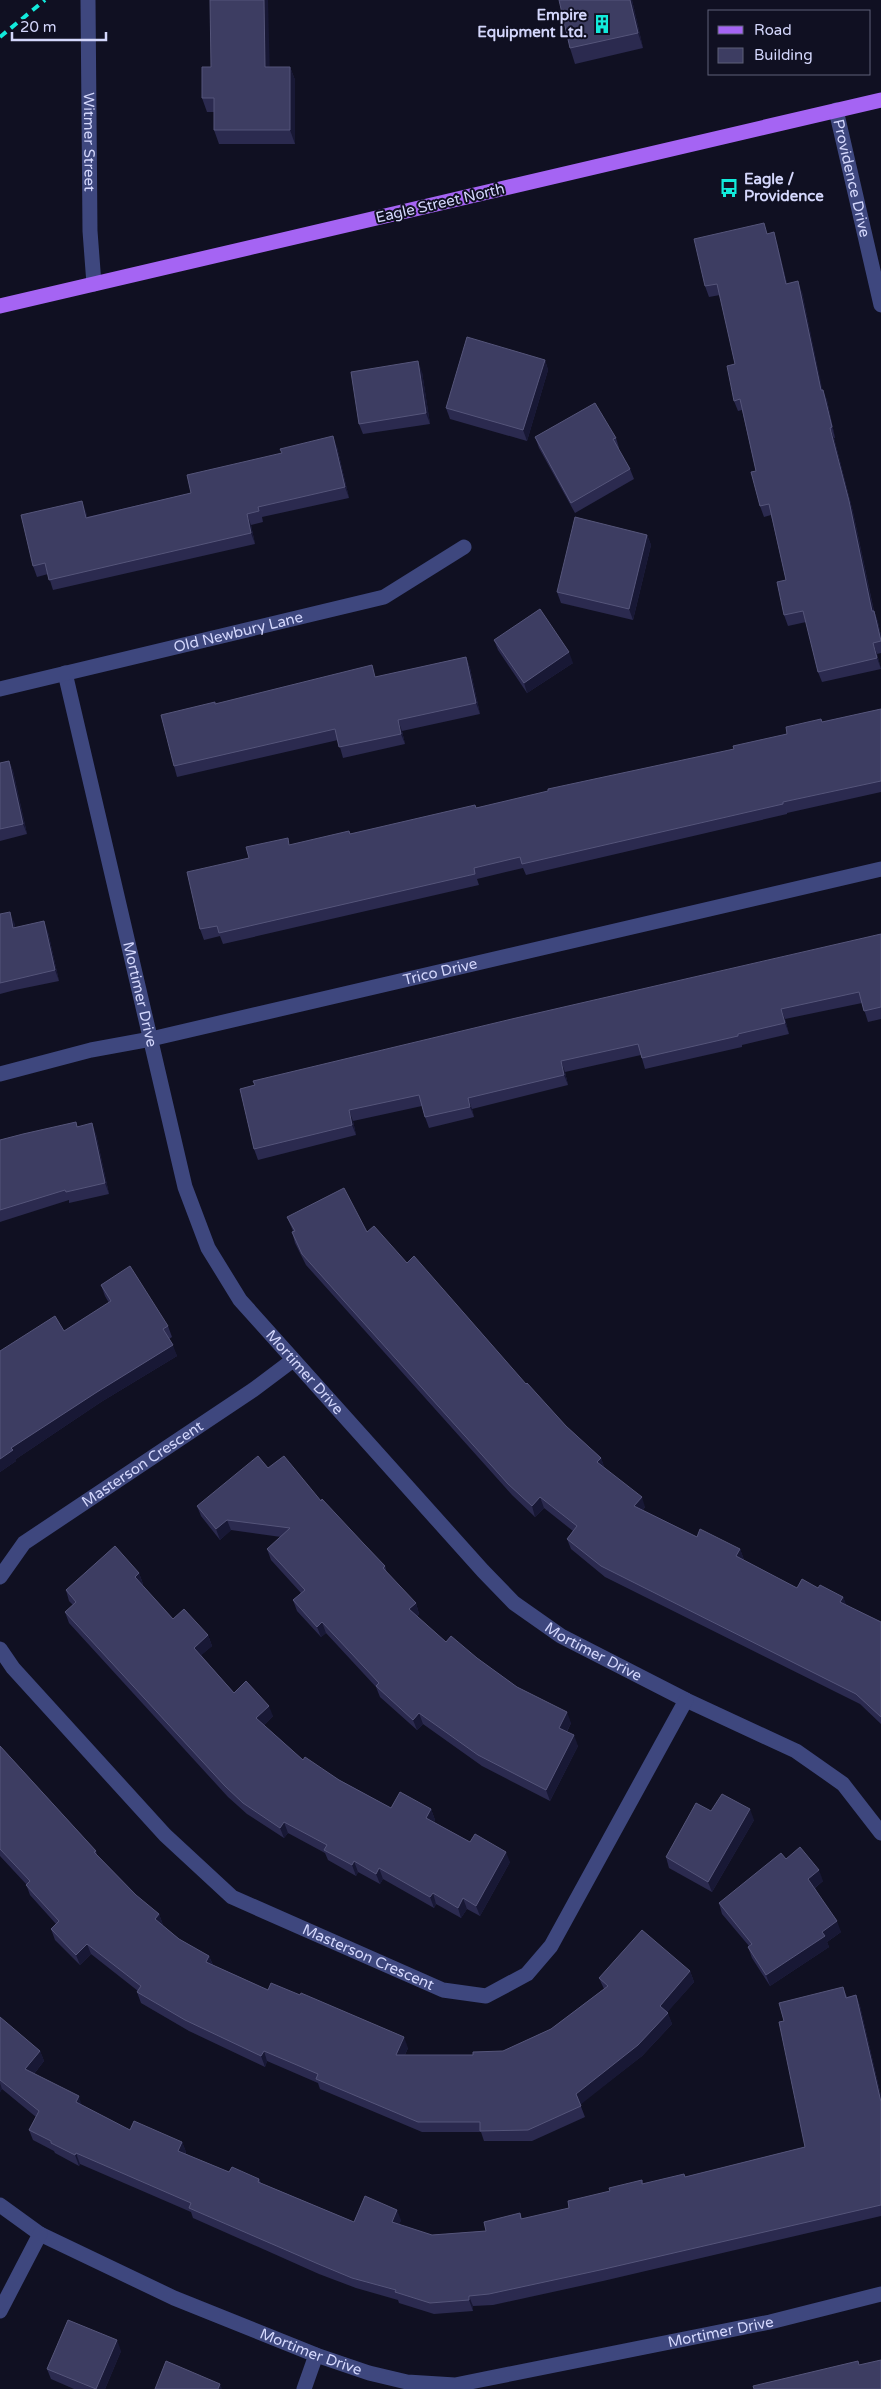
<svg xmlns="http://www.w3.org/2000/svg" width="881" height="2389" font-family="'Varela Round',sans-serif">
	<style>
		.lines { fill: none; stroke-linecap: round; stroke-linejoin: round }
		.minor { stroke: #3e477e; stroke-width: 15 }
		.major { stroke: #a564f3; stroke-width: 15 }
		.rail { stroke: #12eadb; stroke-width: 4; stroke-dasharray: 8 6; stroke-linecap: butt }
		.wall { fill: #2b2a4f }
		.shaded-wall { fill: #181835 }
		.building { fill: #3d3d62; stroke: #55557a }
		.labels { text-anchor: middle; stroke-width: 4; stroke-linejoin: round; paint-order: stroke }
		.poi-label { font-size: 15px; font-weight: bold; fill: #d4d7fc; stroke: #101022; text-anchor: end }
		.street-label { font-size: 15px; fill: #d4d7fc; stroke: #101022 }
	</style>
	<rect width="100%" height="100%" fill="#101022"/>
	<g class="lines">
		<g class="minor">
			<path id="s1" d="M88,0L90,231L94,284"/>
			<path id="s2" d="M836,110L881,305"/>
			<path id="s3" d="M65,673L185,1187L208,1248L240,1300L483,1571L514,1603L561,1636L686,1700L796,1751L843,1784L881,1833"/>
			<path id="s4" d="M0,689L384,597L464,547"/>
			<path id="s5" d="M0,1074L91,1050L151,1039L881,869"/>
			<path id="s6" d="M0,1577L24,1543L253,1390L293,1360"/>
			<path id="s7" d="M0,1649L13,1668L165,1835L232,1897L443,1990L486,1996L527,1974L551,1946L686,1700"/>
			<path id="s8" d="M0,2205L40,2234L174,2298L316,2355L369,2373L407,2382L455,2385L770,2322L881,2294"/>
			<path d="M0,2311L40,2234"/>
			<path d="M304,2389L316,2355"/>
		</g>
		<path class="major" d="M0,306L881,100"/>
		<path class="rail" d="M0,37L45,0"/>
	</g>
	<g class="wall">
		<path d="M559,0H632L643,48L575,64L570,48Z"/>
		<path d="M270,67H290L295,80V144H219L214,130V112H207L202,98Z"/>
		<path d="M768,233L777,243L787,284L802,292L822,390L827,400L835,438H834L853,512L874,611L878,622L881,636V653L877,654L881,669L822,682L818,672L806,622L788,626L784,615L786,580L771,515L764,517L760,506L756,471L742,410L738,411L734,401L735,364L720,295L709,297L705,286Z"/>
		<path d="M545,360L548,370L527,441L450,419L446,408Z"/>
		<path d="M422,372L430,424L363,434L359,424Z"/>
		<path d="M535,437L616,438L619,448L618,449L630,469L634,479L575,513L539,448Z"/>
		<path d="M337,447L349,498L262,517L263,522L251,525L255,544L53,590L48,574L37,577L33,566L86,512L87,517L191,493Z"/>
		<path d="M647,535L651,545L633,620L561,603L557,592Z"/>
		<path d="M494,640L573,663L527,693L498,650Z"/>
		<path d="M466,657L470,668L480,714L402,731L405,744L343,758L338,740L177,777L174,766L216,704L376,677Z"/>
		<path d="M881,709V792L787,813V814L526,875L523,868L477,879L479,885L223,944L220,936L204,940L200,929L249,858L290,845L350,834L476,808L734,749L787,734L822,722Z"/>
		<path d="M9,761L13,771L27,834L0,841V763Z"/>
		<path d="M0,914L14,922L15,927L48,932L59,981L15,990L0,994Z"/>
		<path d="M881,934V1019L868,1022L862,1003L785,1019L789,1034L742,1045V1047L645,1069L641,1055L565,1072L568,1085L472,1109L474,1117L429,1128L425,1117L422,1106L353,1121L356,1135L258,1160L254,1149L240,1089Z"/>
		<path d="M78,1126L96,1134L109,1194L69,1203V1200L3,1221L0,1222V1140Z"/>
		<path d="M287,1217L367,1232L407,1263L566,1426L601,1458L604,1467L645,1507L643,1510L697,1537L740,1549L744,1560L797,1588H818L843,1597L846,1605L881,1622V1724L860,1704L605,1577L571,1549L567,1539L573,1531L544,1508L535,1517L512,1495L306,1265L295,1243L292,1232L293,1231Z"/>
		<path d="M101,1285L168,1326L172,1337L169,1339L177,1356L101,1402L16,1459V1461L0,1472V1351L64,1331L109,1303L105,1296Z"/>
		<path d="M268,1468L321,1501L385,1566L387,1573L416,1603L419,1614L417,1616L446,1642L477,1658L517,1687L571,1723L567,1732L578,1746L550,1801L482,1766L423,1724L417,1730L380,1697L376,1687L326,1633L321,1637L297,1611L293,1600L301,1593L271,1560L267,1549L281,1537L231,1530L220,1540L201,1516L197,1506Z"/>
		<path d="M139,1573L143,1584L142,1585L173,1619L208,1635L212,1646L201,1655L234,1693L273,1716L264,1725L303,1760L391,1808L431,1809L435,1820L434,1822L470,1842L510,1862L480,1916L467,1909L461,1918L436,1904L434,1908L383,1879L380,1884L358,1872L356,1876L328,1860L325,1853L288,1833L284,1838L247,1814L228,1797L69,1623L65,1612L73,1605L69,1601L66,1590Z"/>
		<path d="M0,1746L96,1851L97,1855L136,1895L159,1914L163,1925H162L179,1939L209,1956L213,1965L268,1990L408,2048L405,2055H473L503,2051L551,2029L604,1989L599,1978L690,1971L694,1982L667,2012L672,2024L642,2056L580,2104L585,2117L532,2141H484L481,2132H422L320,2089L318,2083L267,2061L265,2067L189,2031L141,2003L137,1992L138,1991L91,1954L80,1965L55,1940L51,1929L56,1924L30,1895L26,1884L0,1856Z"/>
		<path d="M711,1811L754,1820L712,1892L669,1868L666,1857Z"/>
		<path d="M786,1859L823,1881L815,1888L841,1932L827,1942L829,1947L770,1986L752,1958L748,1947L749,1946L722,1914L719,1903Z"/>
		<path d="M843,1987L847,1997L856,1995L860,2006L881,2096V2216L603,2281L493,2305L473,2306V2311L434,2314L399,2303L398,2300L356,2288L319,2274L193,2218L191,2212L80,2164L79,2166L55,2153L54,2151L33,2140L29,2130L36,2117L2,2089L0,2092V2017L40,2051L44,2061L34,2074L82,2105L130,2130L182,2142L186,2152V2154L229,2172L259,2179L261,2183L354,2222L401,2220L399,2225L432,2235L486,2231L520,2213L522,2219L569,2208L610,2191L642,2180L643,2184L685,2177L805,2147L784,2021Z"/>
		<path d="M121,2351L105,2389H74L51,2379L47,2369Z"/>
	</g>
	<g class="shaded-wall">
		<path d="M264,0H268L270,80L265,67Z"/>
		<path d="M630,0H632L643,48L638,33Z"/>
		<path d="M290,67L295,80V144L290,130Z"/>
		<path d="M774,232L777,243L790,295L786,284Z"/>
		<path d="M798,281L802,292L825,401L821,390Z"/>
		<path d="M545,360L548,370L527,441L523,430Z"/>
		<path d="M418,361L422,372L430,424L426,413Z"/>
		<path d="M823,390L827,400L835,438L832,427Z"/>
		<path d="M830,428L834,438L853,512L876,622L872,611Z"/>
		<path d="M333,436L337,447L349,498L345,487Z"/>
		<path d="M82,501L86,512L90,528L86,518Z"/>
		<path d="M247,514L251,525L255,544L251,533Z"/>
		<path d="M647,535L651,545L633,620L629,609Z"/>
		<path d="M874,611L878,622L881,636V642Z"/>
		<path d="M873,643L877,654L881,669L877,658Z"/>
		<path d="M569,652L573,663L527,693L524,683Z"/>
		<path d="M466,657L470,668L480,714L476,703Z"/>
		<path d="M398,720L402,731L405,744L401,734Z"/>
		<path d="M9,761L13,771L27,834L23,824Z"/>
		<path d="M10,912L14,922L17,938L13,928Z"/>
		<path d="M44,921L48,932L59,981L55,970Z"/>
		<path d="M781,1009L785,1019L789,1034L785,1023Z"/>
		<path d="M561,1061L565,1072L568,1085L564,1075Z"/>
		<path d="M468,1098L472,1109L474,1117L470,1107Z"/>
		<path d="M349,1110L353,1121L356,1135L352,1125Z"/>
		<path d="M92,1123L96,1134L109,1194L105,1183Z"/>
		<path d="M173,1345L177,1356L101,1402L16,1459V1461L0,1472V1459L11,1448L97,1392Z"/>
		<path d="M601,1458L605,1469L597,1462Z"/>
		<path d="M540,1497L544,1508L535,1517L532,1506Z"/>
		<path d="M642,1497L645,1507L638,1516L634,1506Z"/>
		<path d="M227,1520L231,1530L220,1540L216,1529Z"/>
		<path d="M740,1549L744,1560L740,1567L736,1556Z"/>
		<path d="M139,1573L143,1584L138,1588L135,1577Z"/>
		<path d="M843,1597L847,1607L840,1602Z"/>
		<path d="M416,1603L419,1614L413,1620L409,1609Z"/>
		<path d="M322,1622L326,1633L321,1637L317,1627Z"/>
		<path d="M208,1635L212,1646L198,1658L194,1648Z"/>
		<path d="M269,1706L273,1716L260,1729L256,1718Z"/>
		<path d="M567,1712L571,1723L563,1739L559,1728Z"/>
		<path d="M419,1713L423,1724L417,1730L413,1720Z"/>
		<path d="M574,1735L578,1746L550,1801L546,1790Z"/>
		<path d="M431,1809L435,1820L430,1828L426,1818Z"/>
		<path d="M750,1809L754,1820L712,1892L708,1882Z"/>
		<path d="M284,1822L288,1833L284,1838L280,1828Z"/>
		<path d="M506,1852L510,1862L480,1916L476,1906Z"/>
		<path d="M354,1861L358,1872L356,1876L352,1865Z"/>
		<path d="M379,1868L383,1879L380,1884L376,1874Z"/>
		<path d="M819,1870L823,1881L812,1890L808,1879Z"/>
		<path d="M433,1893L436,1904L434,1908L430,1897Z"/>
		<path d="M463,1898L467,1909L461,1918L458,1908Z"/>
		<path d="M159,1914L163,1925L159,1930L155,1919Z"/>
		<path d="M837,1921L841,1932L827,1942L829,1947L770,1986L766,1975L822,1932Z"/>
		<path d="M87,1944L91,1954L80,1965L76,1955Z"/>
		<path d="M209,1956L213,1966L206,1962Z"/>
		<path d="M690,1971L694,1982L664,2016L660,2006Z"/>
		<path d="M856,1995L860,2006L881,2096V2102Z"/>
		<path d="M668,2013L672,2024L642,2056L580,2105L576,2094Z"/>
		<path d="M404,2037L408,2048L400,2065L396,2055Z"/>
		<path d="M40,2051L44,2061L29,2080L25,2069Z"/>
		<path d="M264,2051L267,2061L265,2067L261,2056Z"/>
		<path d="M0,2083L2,2089L0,2092Z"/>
		<path d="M79,2096L82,2107L76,2102Z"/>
		<path d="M182,2142L186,2152L182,2162L178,2151Z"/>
		<path d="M76,2153L80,2164L79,2166L75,2155Z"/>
		<path d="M397,2210L401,2220L396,2233L392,2222Z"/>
		<path d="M469,2296L473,2306V2311L469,2300Z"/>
		<path d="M117,2340L121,2351L105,2389H96Z"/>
		<path d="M220,2384L222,2389H218Z"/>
	</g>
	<g class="building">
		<path d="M210,0H264L265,67H290V130H214V98H202V67H211Z"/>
		<path d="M559,0H630L638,33L570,48Z"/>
		<path d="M764,223L767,234L774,232L786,284L798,281L821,390H823L832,427L830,428L849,501L872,611H874L881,641L873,643L877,658L818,672L803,611L784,615L777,582L786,580L769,504L760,506L751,472L756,471L740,399L734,401L727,366L735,364L717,284L705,286L694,239Z"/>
		<path d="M467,337L545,360L523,430L446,408Z"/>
		<path d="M418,361L426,413L359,424L351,372Z"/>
		<path d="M595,403L616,438L613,439L630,469L571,503L535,437Z"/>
		<path d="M333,436L345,487L258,507L259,511L247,514L251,533L49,580L45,563L33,566L21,515L82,501L86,518L191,493L187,475L282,453L280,449Z"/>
		<path d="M575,517L647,535L629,609L557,592Z"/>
		<path d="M540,609L569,652L524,683L494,640Z"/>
		<path d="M466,657L476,703L398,720L401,734L339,747L335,729L174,766L161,715L215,702V704L372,665L375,677Z"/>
		<path d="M881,709V781L783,802V804L522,864L520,857L474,868L475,874L219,933L217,926L200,929L187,872L249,858L246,847L288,838L289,845L349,831L350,834L475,805L476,808L548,791V789L734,749L733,746L787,734L786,727L821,719L822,722Z"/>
		<path d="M9,761L23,824L0,829V763Z"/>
		<path d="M10,912L13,928L44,921L55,970L0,983V914Z"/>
		<path d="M881,934V1007L864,1011L859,992L781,1009L785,1023L738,1034V1036L642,1058L638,1044L561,1061L564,1075L468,1098L470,1107L425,1117L419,1095L349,1110L352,1125L254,1149L240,1089L255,1085L253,1081L516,1018Z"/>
		<path d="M76,1122L77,1127L92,1123L105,1183L66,1192L65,1190L0,1210V1140L23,1134Z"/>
		<path d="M344,1188L367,1232L374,1226L407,1263L414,1256L526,1384L527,1383L566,1426L601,1458L597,1462L642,1497L634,1506L697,1537L700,1529L740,1549L736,1556L797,1588L802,1579L818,1588L820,1585L843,1597L840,1602L881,1622V1717L856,1694L601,1566L567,1539L577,1526L540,1497L532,1506L508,1484L302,1254L292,1232L295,1231L287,1217Z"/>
		<path d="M130,1266L168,1326L163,1329L173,1345L97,1392L11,1448L13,1450L0,1459V1351L55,1316L64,1331L111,1301L101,1285Z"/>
		<path d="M258,1456L268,1468L284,1456L321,1501L322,1499L364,1544L385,1566L383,1568L416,1603L409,1609L446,1642L451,1636L477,1658L517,1687L567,1712L559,1728L574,1735L546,1790L478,1755L419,1713L413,1720L376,1686L379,1683L322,1622L317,1627L293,1600L305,1590L267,1549L290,1528L227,1520L216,1529L197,1506Z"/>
		<path d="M115,1546L139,1573L135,1577L173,1619L184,1609L208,1635L194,1648L234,1693L246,1681L269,1706L256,1718L303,1760L305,1757L339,1780L391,1808L400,1792L431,1809L426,1818L470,1842L475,1834L506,1852L476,1906L463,1898L458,1908L433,1893L430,1897L379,1868L376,1874L354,1861L352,1865L324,1850L327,1845L284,1822L280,1828L243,1803L225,1786L65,1612L76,1602L66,1590Z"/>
		<path d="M0,1746L96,1851L94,1852L136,1895L159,1914L155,1919L179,1939L209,1956L206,1962L268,1990L271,1983L300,1995L301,1993L404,2037L396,2055H473V2052L503,2051L551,2029L608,1986L599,1978L642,1930L690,1971L660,2006L668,2013L638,2045L576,2094L581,2106L528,2130L480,2131V2122H418L316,2079L318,2074L264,2051L261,2056L185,2020L137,1992L141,1986L87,1944L76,1955L51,1929L59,1921L26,1885L30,1881L0,1849Z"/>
		<path d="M722,1794L750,1809L708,1882L666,1857L696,1803L711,1811Z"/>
		<path d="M800,1847L819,1870L808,1879L837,1921L822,1932L825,1936L766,1975L748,1947L752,1944L719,1903L781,1853L786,1859Z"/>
		<path d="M843,1987L846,1998L856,1995L881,2102V2205L600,2270L489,2294L469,2296V2300L430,2303L395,2292L396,2290L352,2278L316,2263L189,2208L191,2203L76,2153L75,2155L51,2143V2141L29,2130L39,2111L0,2080V2017L40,2051L25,2069L79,2096L76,2102L130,2130L134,2121L182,2142L178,2151L229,2172L232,2167L259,2179L258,2182L354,2222L365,2196L397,2210L392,2222L432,2235L486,2231L484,2222L520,2213L521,2219L569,2208L568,2201L610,2191L609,2188L642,2180V2184L684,2174L685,2177L805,2147L779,2022L784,2021L779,2003Z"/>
		<path d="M68,2320L117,2340L96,2389L47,2369Z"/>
		<path d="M881,2360V2389H754L753,2386L858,2361L859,2365Z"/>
		<path d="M166,2361L220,2384L218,2389H155Z"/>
	</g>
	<defs>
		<g id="building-bare" transform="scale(1.5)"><path d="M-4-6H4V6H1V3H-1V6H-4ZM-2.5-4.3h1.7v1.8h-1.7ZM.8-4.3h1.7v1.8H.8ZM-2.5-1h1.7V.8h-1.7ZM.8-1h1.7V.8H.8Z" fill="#12eadb" stroke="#101022" stroke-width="2.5" paint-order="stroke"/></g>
		<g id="bus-bare" transform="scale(1.5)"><path d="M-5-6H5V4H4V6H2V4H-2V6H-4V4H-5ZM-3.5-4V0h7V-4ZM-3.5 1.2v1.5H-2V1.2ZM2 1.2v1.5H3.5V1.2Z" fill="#12eadb" stroke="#101022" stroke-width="2.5" paint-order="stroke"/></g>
	</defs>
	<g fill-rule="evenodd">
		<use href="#building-bare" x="602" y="24"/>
		<use href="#bus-bare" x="729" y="188"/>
	</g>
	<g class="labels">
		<g class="poi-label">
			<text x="587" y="20">Empire<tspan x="587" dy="17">Equipment Ltd.</tspan></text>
			<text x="744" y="184" text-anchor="start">Eagle /<tspan x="744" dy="17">Providence</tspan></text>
		</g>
		<g class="street-label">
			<text dy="5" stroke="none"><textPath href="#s1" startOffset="142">Witmer Street</textPath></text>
			<text dy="5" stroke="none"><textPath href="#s2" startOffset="70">Providence Drive</textPath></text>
			<text transform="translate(440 203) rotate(-13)" y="5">Eagle Street North</text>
			<text dy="5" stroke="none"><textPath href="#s4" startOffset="245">Old Newbury Lane</textPath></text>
			<text dy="5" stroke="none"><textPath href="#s5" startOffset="452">Trico Drive</textPath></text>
			<text dy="5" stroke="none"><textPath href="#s3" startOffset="330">Mortimer Drive</textPath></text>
			<text dy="5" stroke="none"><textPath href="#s3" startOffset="751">Mortimer Drive</textPath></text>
			<text dy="5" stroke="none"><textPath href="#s6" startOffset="184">Masterson Crescent</textPath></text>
			<text dy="5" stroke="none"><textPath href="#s3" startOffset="1156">Mortimer Drive</textPath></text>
			<text dy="5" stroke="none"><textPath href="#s7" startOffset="489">Masterson Crescent</textPath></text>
			<text dy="5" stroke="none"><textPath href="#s8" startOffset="765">Mortimer Drive</textPath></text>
			<text dy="5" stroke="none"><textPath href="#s8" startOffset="345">Mortimer Drive</textPath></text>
		</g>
	</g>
	<rect x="708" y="10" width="162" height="65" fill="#101022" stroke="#5e6079"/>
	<rect x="718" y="26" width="25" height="8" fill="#a564f3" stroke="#5e6079"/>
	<text x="754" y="35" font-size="15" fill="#d4d7fc">Road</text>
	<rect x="718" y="48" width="25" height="15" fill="#3d3d62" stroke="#5e6079"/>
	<text x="754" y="60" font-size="15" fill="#d4d7fc">Building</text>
	<path d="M12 32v8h94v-8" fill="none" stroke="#d4d7fc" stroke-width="2.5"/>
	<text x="20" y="32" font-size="15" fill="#d4d7fc" stroke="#101022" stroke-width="4" paint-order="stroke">20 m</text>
</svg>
